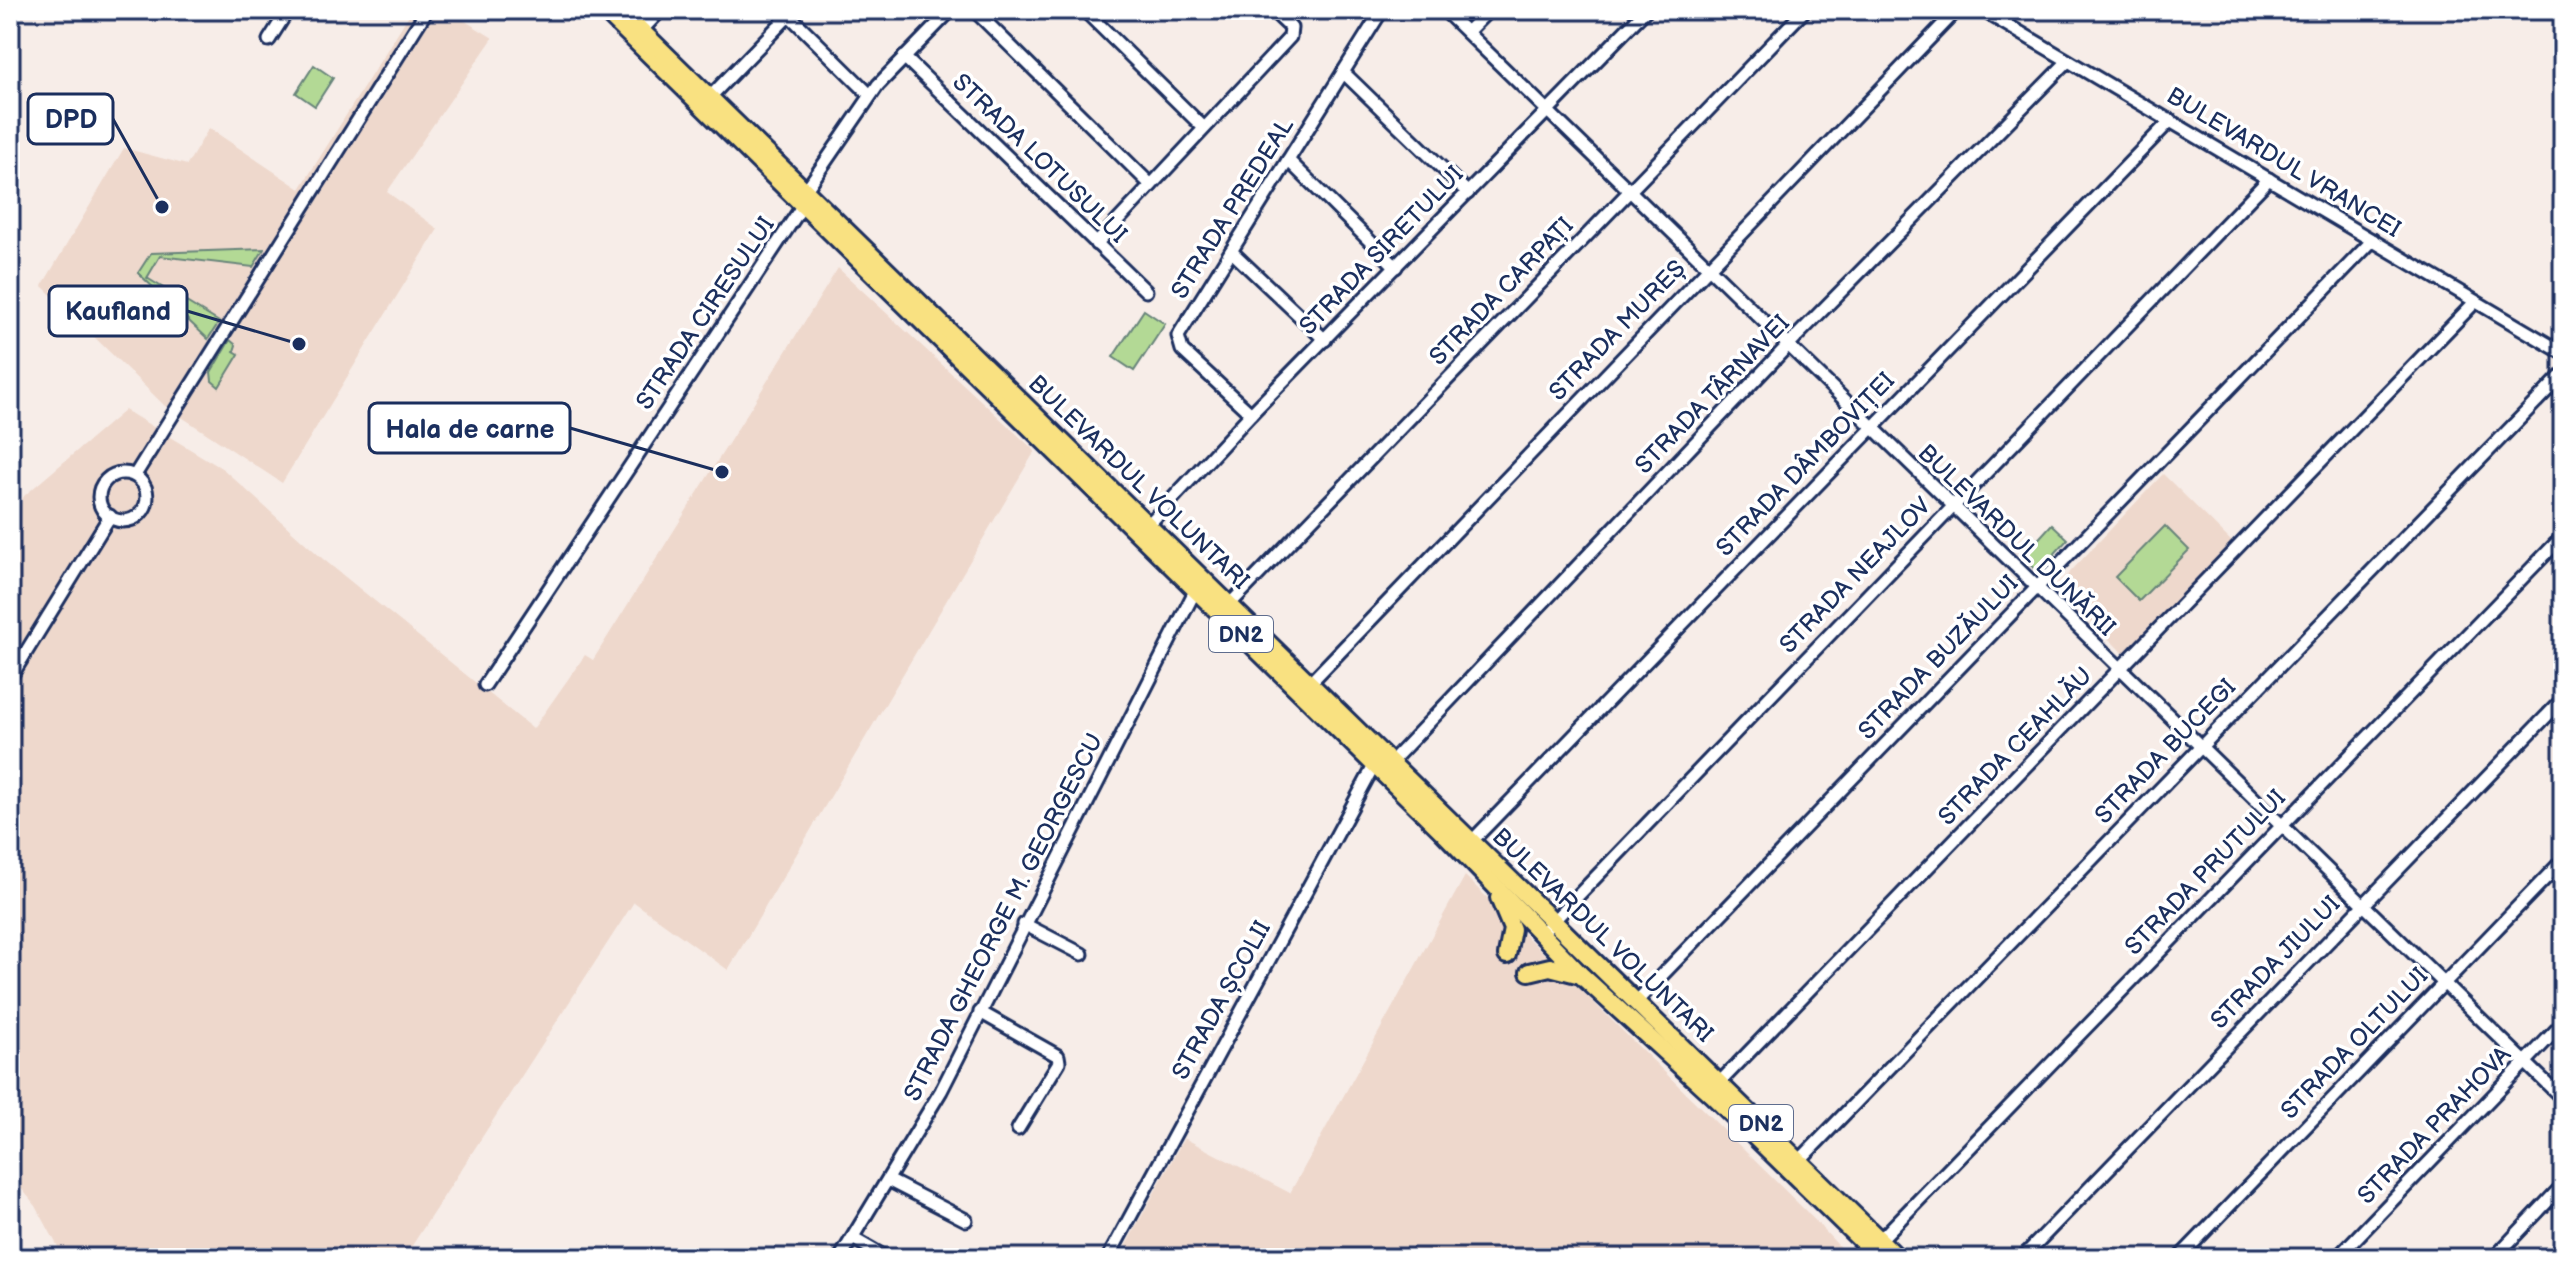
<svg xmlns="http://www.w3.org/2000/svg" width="2573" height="1268" font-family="'Balsamiq Sans',sans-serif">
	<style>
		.built { fill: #eed8cc }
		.green { fill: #b3d995; stroke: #67847a; stroke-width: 2 }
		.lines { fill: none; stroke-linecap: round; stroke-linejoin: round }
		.minor-casing { stroke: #1b2f5e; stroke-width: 17 }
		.highway-casing { stroke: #1b2f5e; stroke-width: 22 }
		.minor { stroke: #fff; stroke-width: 11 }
		.highway { stroke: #f9e181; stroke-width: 16 }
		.labels { text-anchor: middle; stroke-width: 7; stroke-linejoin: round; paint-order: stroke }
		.shield { fill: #fff; stroke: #5f6d8e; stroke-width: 2 }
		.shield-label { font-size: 22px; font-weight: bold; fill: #1b2f5e }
		.street-label { font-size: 24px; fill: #1b2f5e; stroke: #fff }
		.leader { fill: none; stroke: #1b2f5e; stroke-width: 3 }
		.callout-dot { fill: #1b2f5e; stroke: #fff; stroke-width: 3 }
		.callout { fill: #fff; stroke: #1b2f5e; stroke-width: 3 }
		.callout-label { font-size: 26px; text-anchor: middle; font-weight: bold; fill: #1b2f5e }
	</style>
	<rect width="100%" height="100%" fill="#f7ede8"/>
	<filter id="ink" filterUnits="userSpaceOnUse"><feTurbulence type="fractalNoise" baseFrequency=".0125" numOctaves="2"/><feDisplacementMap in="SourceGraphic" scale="16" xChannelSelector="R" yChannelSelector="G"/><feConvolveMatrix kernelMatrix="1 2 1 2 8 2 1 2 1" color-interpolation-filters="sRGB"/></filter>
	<g filter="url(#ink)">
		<g class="built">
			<path d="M412,10H447L493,38L387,192L438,229L282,483L165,406L42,286L124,148L187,165L209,128L300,189Z"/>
			<path d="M838,268L1035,451L728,970L634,902L404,1258H64L36,1206L10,1175V527L24,496L125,410L223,469L323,559L533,729L585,655L593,660Z"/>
			<path d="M2163,474L2233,543L2124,654L2056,587Z"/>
			<path d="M1465,876L1808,1213L1850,1258H1119L1184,1138L1290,1193Z"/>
		</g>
		<g class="green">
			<path d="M314,65L333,78L315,106L296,93Z"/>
			<path d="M264,249L253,267L160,256L147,278L219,322L208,339L138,273L151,253Z"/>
			<path d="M1144,310L1165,324L1134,371L1113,357Z"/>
			<path d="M230,340L236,345L234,351L239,354L219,387L212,381L211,372Z"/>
			<path d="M2052,524L2068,539L2038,572L2022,557Z"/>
			<path d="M2165,526L2189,550L2139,601L2115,577Z"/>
		</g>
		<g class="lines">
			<g class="minor-casing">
				<g id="minor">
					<path d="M974,10L1151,185"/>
					<path d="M1084,10L1204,128"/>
					<path d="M1444,10L2563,1099"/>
					<path d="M1982,10L2563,353"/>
					<path d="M789,15L870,95"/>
					<path d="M641,31L661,10"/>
					<path d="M1467,32L1489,10"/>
					<path d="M269,40L288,10"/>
					<path d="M904,57L1146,291"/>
					<path d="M1343,72L1468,193"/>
					<path d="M710,97L794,10"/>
					<path d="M1288,160L1396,267"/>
					<path d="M806,190L878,85L951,10"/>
					<path d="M1096,244L1290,37L1291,28L1272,10"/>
					<path d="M1231,251L1325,340"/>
					<path d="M1251,414L1182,350L1178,336L1382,10"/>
					<circle cx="123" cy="497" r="24"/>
					<path d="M135,475L427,10"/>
					<path d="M1150,523L1251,414L1646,10"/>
					<path d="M1230,604L1805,10"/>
					<path d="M10,678L110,516"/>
					<path d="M1310,683L1957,10"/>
					<path d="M485,685L803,205"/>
					<path d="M1392,761L1796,337L2068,61"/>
					<path d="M1472,841L2171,120"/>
					<path d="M1024,924L1082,954"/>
					<path d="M1541,934L2269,179"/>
					<path d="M1636,1002L2373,240"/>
					<path d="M980,1012L1058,1056L1059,1062L1018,1129"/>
					<path d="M1720,1082L2475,302"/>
					<path d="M1799,1161L2563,374"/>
					<path d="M890,1181L966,1220"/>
					<path d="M854,1239L887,1258"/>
					<path d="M1880,1240L2563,536"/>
					<path d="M840,1258L941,1091L1196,589"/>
					<path d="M1108,1258L1375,764"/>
					<path d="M2022,1258L2563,699"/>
					<path d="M2179,1258L2563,860"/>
					<path d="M2337,1258L2563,1023"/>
					<path d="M2494,1258L2563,1185"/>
				</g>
			</g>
			<g class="highway-casing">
				<g id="highway">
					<path d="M604,10L1442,831L1582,976L1712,1095L1879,1258"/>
					<path d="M620,10L1898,1258"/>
					<path d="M1499,898L1512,929L1507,955"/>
					<path d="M1529,972L1550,967L1577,974"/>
				</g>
			</g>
			<use href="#minor" class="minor"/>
			<use href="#highway" class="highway"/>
		</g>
	</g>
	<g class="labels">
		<g class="shield">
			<rect x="1209" y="616" width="64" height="36" rx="6"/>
			<rect x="1729" y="1105" width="64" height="36" rx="6"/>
		</g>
		<g class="shield-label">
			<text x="1241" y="642">DN2</text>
			<text x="1761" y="1131">DN2</text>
		</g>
		<g class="street-label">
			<text transform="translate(1040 158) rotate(44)" y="8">STRADA LOTUSULUI</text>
			<text transform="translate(2284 162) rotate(31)" y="8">BULEVARDUL VRANCEI</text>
			<text transform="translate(1232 208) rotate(-58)" y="8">STRADA PREDEAL</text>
			<text transform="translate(1381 250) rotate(-46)" y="8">STRADA SIRETULUI</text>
			<text transform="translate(1501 291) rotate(-46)" y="8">STRADA CARPAȚI</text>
			<text transform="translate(705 313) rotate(-56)" y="8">STRADA CIRESULUI</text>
			<text transform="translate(1617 330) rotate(-46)" y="8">STRADA MUREȘ</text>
			<text transform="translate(1712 394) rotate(-46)" y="8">STRADA TÂRNAVEI</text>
			<text transform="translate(1805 464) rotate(-46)" y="8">STRADA DÂMBOVIȚEI</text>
			<text transform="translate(1139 482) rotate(44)" y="8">BULEVARDUL VOLUNTARI</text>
			<text transform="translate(2017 540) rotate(44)" y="8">BULEVARDUL DUNĂRII</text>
			<text transform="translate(1855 575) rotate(-46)" y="8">STRADA NEAJLOV</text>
			<text transform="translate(1938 657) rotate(-46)" y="8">STRADA BUZĂULUI</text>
			<text transform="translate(2015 746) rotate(-46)" y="8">STRADA CEAHLĂU</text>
			<text transform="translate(2165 751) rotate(-46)" y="8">STRADA BUCEGI</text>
			<text transform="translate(2205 872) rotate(-46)" y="8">STRADA PRUTULUI</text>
			<text transform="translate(1003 917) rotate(-63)" y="8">STRADA GHEORGE M. GEORGESCU</text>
			<text transform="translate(1603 935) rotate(44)" y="8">BULEVARDUL VOLUNTARI</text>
			<text transform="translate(2275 962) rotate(-46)" y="8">STRADA JIULUI</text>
			<text transform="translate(1221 1000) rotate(-61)" y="8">STRADA ȘCOLII</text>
			<text transform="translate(2354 1043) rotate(-46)" y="8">STRADA OLTULUI</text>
			<text transform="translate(2434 1125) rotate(-46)" y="8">STRADA PRAHOVA</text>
		</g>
	</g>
	<path class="leader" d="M162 207L113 119M299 344L187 311M722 472L570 428"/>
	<g class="callout-dot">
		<circle cx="162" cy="207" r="8"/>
		<circle cx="299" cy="344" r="8"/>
		<circle cx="722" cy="472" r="8"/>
	</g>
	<g class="callout">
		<rect x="28" y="94" width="85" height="50" rx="8"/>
		<rect x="49" y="286" width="138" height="50" rx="8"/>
		<rect x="369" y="403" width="201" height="50" rx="8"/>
	</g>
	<g class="callout-label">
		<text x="71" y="128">DPD</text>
		<text x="118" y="320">Kaufland</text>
		<text x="470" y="438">Hala de carne</text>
	</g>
	<rect width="2573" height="1268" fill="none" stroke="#fff" stroke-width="40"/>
	<rect x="20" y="20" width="2533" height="1228" fill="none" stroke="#1b2f5e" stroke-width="3" filter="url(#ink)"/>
</svg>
